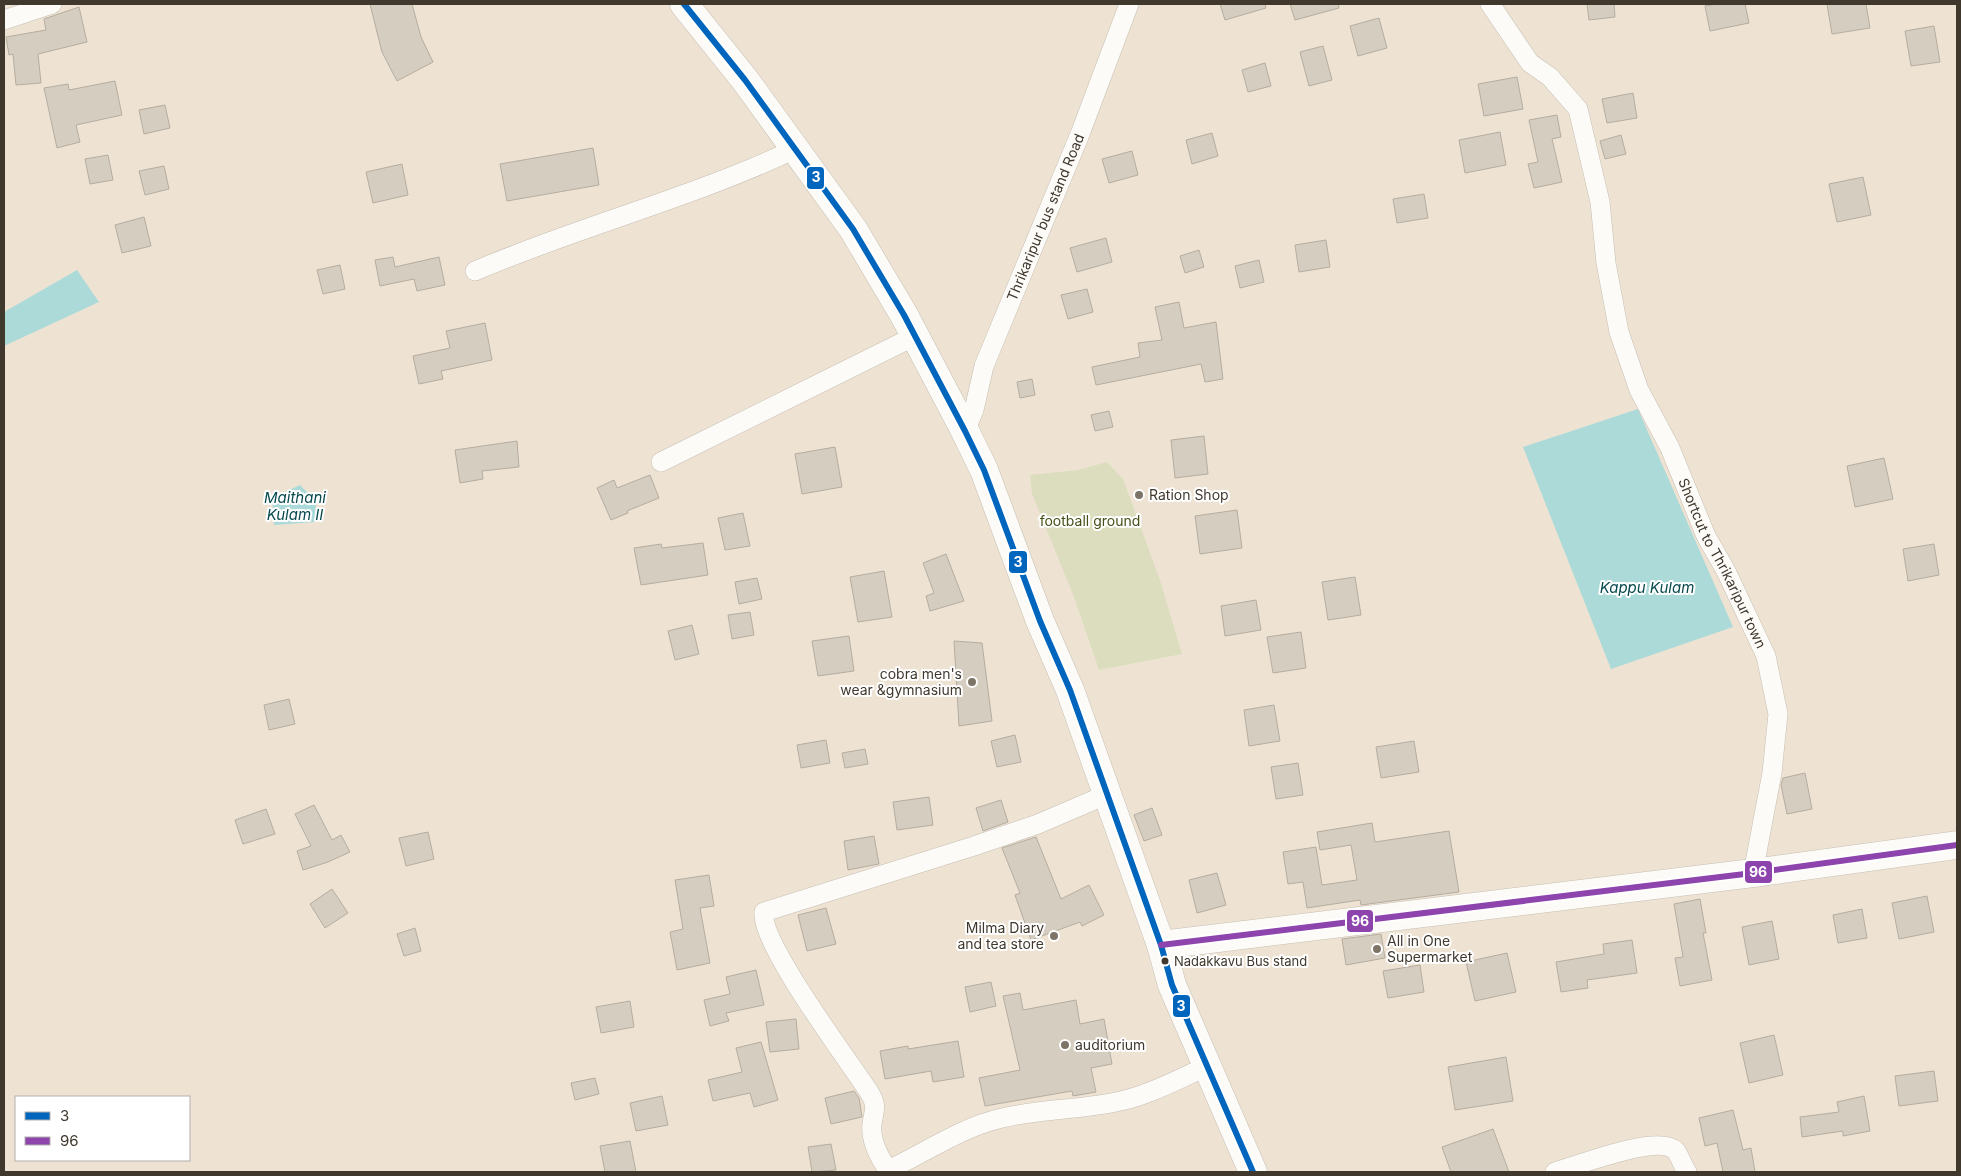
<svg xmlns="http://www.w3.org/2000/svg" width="1961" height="1176" font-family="Inter,sans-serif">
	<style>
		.green { fill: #dcddbf }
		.water { fill: #acdad9 }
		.building { fill: #d6cdc1; stroke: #b5ada0 }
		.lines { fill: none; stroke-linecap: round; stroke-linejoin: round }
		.minor-casing { stroke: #c6beb2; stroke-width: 20 }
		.secondary-casing { stroke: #c6beb2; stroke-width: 29 }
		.minor { stroke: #fcfbf8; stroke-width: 19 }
		.secondary { stroke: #fcfbf8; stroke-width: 28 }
		.bus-1-casing { stroke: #fff; stroke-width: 10 }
		.bus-2-casing { stroke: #fff; stroke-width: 10 }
		.bus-1 { stroke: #0065bd; stroke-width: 6 }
		.bus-2 { stroke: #8e44ad; stroke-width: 6 }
		.poi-dot { fill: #7d7467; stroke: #fff; stroke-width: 2 }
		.bus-dot { fill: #40382d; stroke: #fff; stroke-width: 2 }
		.labels { text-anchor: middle; stroke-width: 4; stroke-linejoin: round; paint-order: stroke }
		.bus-label { font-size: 13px; fill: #40382d; stroke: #fff; text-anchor: start }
		.street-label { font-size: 14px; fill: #40382d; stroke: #fff }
		.poi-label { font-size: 14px; fill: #40382d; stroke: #fff; text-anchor: start }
		.park-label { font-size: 14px; fill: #465017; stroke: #fff }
		.water-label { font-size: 15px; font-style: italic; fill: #074a4e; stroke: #fff }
		.line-badge { stroke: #fff; stroke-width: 2 }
		.badge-label { font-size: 14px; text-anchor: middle; font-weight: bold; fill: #fff }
	</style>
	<rect width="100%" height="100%" fill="#eee3d3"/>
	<path class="green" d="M1107,462L1123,479L1160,580L1182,654L1099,670L1074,597L1032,494L1030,475L1078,470Z"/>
	<g class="water">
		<path d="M77,270L99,302L4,346V312Z"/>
		<path d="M1638,409L1733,627L1611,669L1523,447Z"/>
		<path d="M300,485L316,501L315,522L274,525L272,498Z"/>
	</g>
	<g class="building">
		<path d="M370,4H412L421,37L433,62L397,81L382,52Z"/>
		<path d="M1220,4H1265L1266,8L1225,20Z"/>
		<path d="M1290,4H1338L1339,8L1295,20Z"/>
		<path d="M1587,4H1614L1615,17L1589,20Z"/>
		<path d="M1717,4H1745L1749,23L1710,31L1705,6Z"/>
		<path d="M1827,4H1866L1870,28L1832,34Z"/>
		<path d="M79,7L87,42L38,54L41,83L16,85L13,54L9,55L6,37L46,30L44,19Z"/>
		<path d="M1379,18L1387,48L1358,56L1350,26Z"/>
		<path d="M1934,26L1940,62L1911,66L1905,31Z"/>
		<path d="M1323,46L1332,80L1309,86L1300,52Z"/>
		<path d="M1265,63L1271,86L1248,92L1242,70Z"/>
		<path d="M1517,77L1523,109L1484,116L1478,84Z"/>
		<path d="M115,81L122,115L76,125L80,142L57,148L44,88L68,84L69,90Z"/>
		<path d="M1633,93L1637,118L1607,123L1602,99Z"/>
		<path d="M165,105L170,128L144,134L139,110Z"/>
		<path d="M1557,115L1561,137L1552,139L1562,182L1534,188L1528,164L1538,162L1529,120Z"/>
		<path d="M1500,132L1506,165L1465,173L1459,140Z"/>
		<path d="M1212,133L1218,156L1192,164L1186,140Z"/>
		<path d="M1621,135L1626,154L1605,159L1600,141Z"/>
		<path d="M593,148L599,185L507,201L500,164Z"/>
		<path d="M1132,151L1138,175L1109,183L1102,159Z"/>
		<path d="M108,155L113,180L90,184L85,159Z"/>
		<path d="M402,164L408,195L373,203L366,172Z"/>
		<path d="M164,166L169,189L145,195L139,171Z"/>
		<path d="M1863,177L1871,215L1837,222L1829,184Z"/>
		<path d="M1424,194L1428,218L1397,223L1393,199Z"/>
		<path d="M144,217L151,246L122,253L115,225Z"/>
		<path d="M1106,238L1112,262L1077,272L1070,248Z"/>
		<path d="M1326,240L1330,267L1299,272L1295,245Z"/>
		<path d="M1199,250L1204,267L1185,273L1180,256Z"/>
		<path d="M393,257L395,267L439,257L445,285L417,291L414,279L380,286L375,260Z"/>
		<path d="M1259,260L1264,282L1240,288L1235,266Z"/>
		<path d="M340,265L345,289L323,294L317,270Z"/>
		<path d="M1087,289L1093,312L1068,319L1061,295Z"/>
		<path d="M1179,302L1184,328L1216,322L1223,379L1205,382L1201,364L1096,385L1092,367L1140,357L1138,343L1162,340L1155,307Z"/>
		<path d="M485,323L492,360L441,371L443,379L419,384L413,356L450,348L446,331Z"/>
		<path d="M1032,379L1035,395L1020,398L1017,382Z"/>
		<path d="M1109,411L1113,427L1095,431L1091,415Z"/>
		<path d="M1204,436L1208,474L1175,478L1171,440Z"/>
		<path d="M517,441L519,467L482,471L483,479L460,483L455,450Z"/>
		<path d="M835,447L842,487L802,494L795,454Z"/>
		<path d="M1884,458L1893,499L1855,507L1847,466Z"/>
		<path d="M650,475L659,498L627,511L628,513L611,520L597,488L614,480L617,488Z"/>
		<path d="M1237,510L1242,548L1200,554L1195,516Z"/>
		<path d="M743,513L750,546L725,550L718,518Z"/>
		<path d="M703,543L708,575L641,585L634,548L661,544L662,548Z"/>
		<path d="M1934,544L1939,575L1908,581L1903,549Z"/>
		<path d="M946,554L964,601L930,611L926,596L934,593L923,563Z"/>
		<path d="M884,571L892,617L858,622L850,577Z"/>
		<path d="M1355,577L1361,615L1328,620L1322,582Z"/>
		<path d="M757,578L762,599L739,604L735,582Z"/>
		<path d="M1256,600L1261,630L1225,636L1221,606Z"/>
		<path d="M750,612L754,635L732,639L728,615Z"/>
		<path d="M692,625L699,654L675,660L668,631Z"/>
		<path d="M1301,632L1306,668L1273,673L1267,637Z"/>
		<path d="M849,636L854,671L818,676L812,641Z"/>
		<path d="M954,641L982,643L992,721L959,726Z"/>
		<path d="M289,699L295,724L269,730L264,705Z"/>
		<path d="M1274,705L1280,741L1249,746L1244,710Z"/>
		<path d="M1015,735L1021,762L997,767L991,741Z"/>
		<path d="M826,740L830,763L801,768L797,745Z"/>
		<path d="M1414,741L1419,772L1381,778L1376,747Z"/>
		<path d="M865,749L868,764L845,768L842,753Z"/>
		<path d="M1298,763L1303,795L1276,799L1271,767Z"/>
		<path d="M1805,773L1812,809L1787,814L1781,785L1783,778Z"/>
		<path d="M929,797L933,825L897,830L893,802Z"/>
		<path d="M1001,800L1008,822L983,831L976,808Z"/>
		<path d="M314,805L332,840L341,835L350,852L328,862L303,870L297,851L311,846L295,814Z"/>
		<path d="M1152,808L1162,835L1144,841L1134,815Z"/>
		<path d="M266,809L275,834L243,844L235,820Z"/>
		<path d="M1372,823L1375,842L1449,831L1459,892L1361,905L1360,900L1307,908L1303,882L1288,884L1283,852L1316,847L1322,885L1357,880L1351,845L1320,850L1317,832Z"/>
		<path d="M428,832L434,859L406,866L399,838Z"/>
		<path d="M874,836L879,864L848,870L844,841Z"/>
		<path d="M1036,837L1061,899L1089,885L1104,915L1082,926L1080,922L1031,940L1015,895L1020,893L1002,848Z"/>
		<path d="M1217,873L1226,905L1197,913L1189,880Z"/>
		<path d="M709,875L714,906L700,908L710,963L677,970L670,932L683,929L675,880Z"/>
		<path d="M332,889L348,913L325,928L310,904Z"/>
		<path d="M1927,896L1934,932L1899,939L1892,903Z"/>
		<path d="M1700,899L1706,933H1703L1712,980L1680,986L1675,958L1683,957L1674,904Z"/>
		<path d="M826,908L836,944L807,951L798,915Z"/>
		<path d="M1862,909L1867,938L1838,943L1833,915Z"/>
		<path d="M1772,921L1779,959L1749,965L1742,927Z"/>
		<path d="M415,928L421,951L404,956L397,934Z"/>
		<path d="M1381,934L1385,958L1346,965L1342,939Z"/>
		<path d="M1632,940L1637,973L1587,980L1588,988L1561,992L1556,962L1604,954L1603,944Z"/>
		<path d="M1507,953L1516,992L1475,1001L1466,962Z"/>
		<path d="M1420,965L1424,992L1388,998L1383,971Z"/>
		<path d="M756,970L764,1005L726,1013L729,1021L710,1026L704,1000L730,994L726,977Z"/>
		<path d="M991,982L996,1006L970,1012L965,987Z"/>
		<path d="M1020,993L1023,1010L1076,1000L1080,1024L1104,1019L1112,1064L1091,1068L1096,1092L1073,1096L1072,1091L985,1106L979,1078L1020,1070L1003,996Z"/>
		<path d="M630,1001L634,1027L601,1033L596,1007Z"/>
		<path d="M796,1019L799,1049L770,1052L766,1022Z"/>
		<path d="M1774,1035L1783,1075L1749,1083L1740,1043Z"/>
		<path d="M958,1041L964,1077L933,1082L931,1071L885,1079L880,1051L908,1046V1049Z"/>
		<path d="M761,1042L778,1100L754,1107L750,1093L713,1101L708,1080L742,1072L736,1048Z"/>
		<path d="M1506,1057L1513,1101L1455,1110L1448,1067Z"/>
		<path d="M1934,1071L1938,1101L1899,1106L1895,1076Z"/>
		<path d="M595,1078L599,1094L575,1100L571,1083Z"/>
		<path d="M854,1091L859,1098L862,1117L831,1124L825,1098Z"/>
		<path d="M662,1096L668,1125L636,1131L630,1103Z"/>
		<path d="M1864,1096L1870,1131L1843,1136V1131L1802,1137L1800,1117L1839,1112L1837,1102Z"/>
		<path d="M1733,1110L1743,1150L1751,1148L1755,1172H1723L1717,1143L1705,1146L1699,1118Z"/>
		<path d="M1493,1129L1509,1172H1451L1442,1147Z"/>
		<path d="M630,1141L636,1172H605L600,1146Z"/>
		<path d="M831,1144L836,1170L812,1172L808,1147Z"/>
	</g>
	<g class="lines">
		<g class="minor-casing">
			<g id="minor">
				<path id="s1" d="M1490,4L1530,63L1550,77L1578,109L1600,202L1606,263L1619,332L1639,390L1670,448L1706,536L1726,571L1766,656L1778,714L1772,773L1753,873"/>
				<path d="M4,20L52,4"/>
				<path d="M475,271C580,226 692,198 795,149"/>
				<path id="s2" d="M965,431L974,410L984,366L1080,134L1129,4"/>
				<path d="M661,462L915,336"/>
				<path d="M1108,794L1038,824L974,846L764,912C759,942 849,1061 869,1092C878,1106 874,1110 872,1124C870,1141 879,1157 888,1170C927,1152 959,1128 1002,1118C1039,1109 1078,1110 1116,1102C1148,1096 1178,1079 1208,1066"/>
				<path d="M1555,1172C1577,1166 1659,1133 1676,1151C1680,1157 1683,1166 1687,1172"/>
			</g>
		</g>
		<g class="secondary-casing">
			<g id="secondary">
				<path d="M684,4L745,80L853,229L904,315L965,431L984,470L1040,621L1070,690L1161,945L1172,985L1253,1172"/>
				<path d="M1161,945L1753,873L1957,845"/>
			</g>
		</g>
		<use href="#minor" class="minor"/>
		<use href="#secondary" class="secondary"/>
		<g class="bus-1-casing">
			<path id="bus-1" d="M684,4L745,80L853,229L904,315L965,431L984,470L1040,621L1070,690L1161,945L1172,985L1253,1172"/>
		</g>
		<g class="bus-2-casing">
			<path id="bus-2" d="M1161,945L1753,873L1957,845"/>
		</g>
		<use href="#bus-1" class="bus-1"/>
		<use href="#bus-2" class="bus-2"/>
	</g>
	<g class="poi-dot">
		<circle cx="1139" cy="495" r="5"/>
		<circle cx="972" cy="682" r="5"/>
		<circle cx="1054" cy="936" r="5"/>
		<circle cx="1377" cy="949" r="5"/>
		<circle cx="1065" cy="1045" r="5"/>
	</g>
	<circle class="bus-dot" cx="1165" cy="961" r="4.5"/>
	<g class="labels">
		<g class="bus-label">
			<text x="1174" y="966">Nadakkavu Bus stand</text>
		</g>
		<g class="street-label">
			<text dy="5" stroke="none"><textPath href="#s2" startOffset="229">Thrikaripur bus stand Road</textPath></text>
			<text dy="5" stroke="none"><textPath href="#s1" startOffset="619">Shortcut to Thrikaripur town</textPath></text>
		</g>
		<g class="poi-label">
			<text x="1149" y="500">Ration Shop</text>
			<text x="962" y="679" text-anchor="end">cobra men's<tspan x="962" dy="16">wear &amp;gymnasium</tspan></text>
			<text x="1044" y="933" text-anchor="end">Milma Diary<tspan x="1044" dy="16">and tea store</tspan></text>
			<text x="1387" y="946">All in One<tspan x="1387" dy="16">Supermarket</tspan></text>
			<text x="1075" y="1050">auditorium</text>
		</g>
		<g class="park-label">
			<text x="1090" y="526">football ground</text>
		</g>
		<g class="water-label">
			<text x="295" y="503">Maithani<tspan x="295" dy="17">Kulam II</tspan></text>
			<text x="1647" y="593">Kappu Kulam</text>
		</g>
	</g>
	<g class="line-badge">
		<rect x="806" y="166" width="19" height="24" rx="5" fill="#0065bd"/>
		<rect x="1008" y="550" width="20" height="24" rx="5" fill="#0065bd"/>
		<rect x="1744" y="860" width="29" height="24" rx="5" fill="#8e44ad"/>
		<rect x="1346" y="909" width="28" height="24" rx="5" fill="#8e44ad"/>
		<rect x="1172" y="994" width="19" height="24" rx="5" fill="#0065bd"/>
	</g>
	<g class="badge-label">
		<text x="816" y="182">3</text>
		<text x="1018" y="567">3</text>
		<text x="1758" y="877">96</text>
		<text x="1360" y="926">96</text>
		<text x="1181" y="1011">3</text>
	</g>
	<rect width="1961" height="1176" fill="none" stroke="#40382d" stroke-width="10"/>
	<rect x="15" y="1096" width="175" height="65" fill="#ffffff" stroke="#b3afab"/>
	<rect x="25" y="1112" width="25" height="8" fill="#0065bd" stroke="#b3afab"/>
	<text x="60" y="1121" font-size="15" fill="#40382d">3</text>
	<rect x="25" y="1137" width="25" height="8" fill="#8e44ad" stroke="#b3afab"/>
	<text x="60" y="1146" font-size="15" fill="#40382d">96</text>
</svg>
